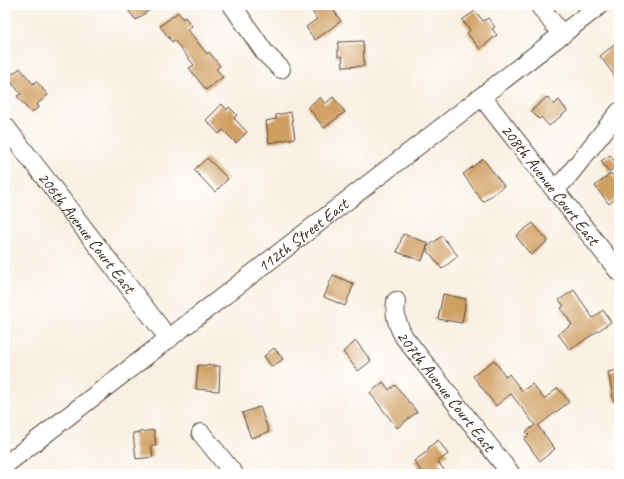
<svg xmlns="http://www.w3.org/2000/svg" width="624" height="479" font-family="Caveat,sans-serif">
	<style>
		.building { fill: #d09f62 }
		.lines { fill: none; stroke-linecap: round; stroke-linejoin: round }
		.minor-casing { stroke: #58483b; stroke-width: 20 }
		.minor { stroke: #fff; stroke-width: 18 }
		.labels { text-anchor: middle; stroke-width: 3.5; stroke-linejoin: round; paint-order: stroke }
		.street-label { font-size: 17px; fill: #3b2a1e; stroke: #fff }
	</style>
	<rect width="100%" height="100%" fill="#fff"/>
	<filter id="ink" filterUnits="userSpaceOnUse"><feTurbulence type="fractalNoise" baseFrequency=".025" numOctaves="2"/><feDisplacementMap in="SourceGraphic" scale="8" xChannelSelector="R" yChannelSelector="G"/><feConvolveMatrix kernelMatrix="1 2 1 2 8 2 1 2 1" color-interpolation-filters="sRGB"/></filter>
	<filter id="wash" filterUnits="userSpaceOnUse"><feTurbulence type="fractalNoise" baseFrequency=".012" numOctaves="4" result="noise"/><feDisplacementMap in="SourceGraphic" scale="16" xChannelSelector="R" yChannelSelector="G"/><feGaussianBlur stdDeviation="0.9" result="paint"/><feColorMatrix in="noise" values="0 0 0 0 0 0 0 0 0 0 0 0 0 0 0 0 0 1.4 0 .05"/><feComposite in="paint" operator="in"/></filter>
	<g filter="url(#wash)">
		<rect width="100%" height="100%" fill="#f9f0e2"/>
		<g id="blocks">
			<g class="building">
				<path d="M124,5H156L136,20Z"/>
				<path d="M308,5H330L341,21L315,40L306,27L317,19Z"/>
				<path d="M475,11L483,21L488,18L495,27L492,29L497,35L480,49L467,33L470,30L462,20Z"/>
				<path d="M178,12L183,19L185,17L192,26L187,29L207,54L209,52L220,66L216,69L223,77L206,90L189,68L194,65L174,40L172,42L160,26Z"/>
				<path d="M363,41L364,66L343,67L342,56L338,57V42Z"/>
				<path d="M619,41V82L600,56Z"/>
				<path d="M20,68L33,84L36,81L48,95L37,104L39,107L31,113L17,96L21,94L8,78Z"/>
				<path d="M320,97L325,104L333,97L345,112L324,128L308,107Z"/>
				<path d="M547,97L554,105L559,100L567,111L549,126L541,117L539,119L531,111Z"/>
				<path d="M222,104L227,110L229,107L237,115L234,118L247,132L236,143L223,130L219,134L206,120Z"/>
				<path d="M291,112L295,138L269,143L266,121L276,119V115Z"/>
				<path d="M610,155L617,165L609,172L601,161Z"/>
				<path d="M207,158L228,179L215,192L194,170Z"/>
				<path d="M483,159L504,186L483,202L463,174Z"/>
				<path d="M611,173L619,184V196L609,204L595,186Z"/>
				<path d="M533,223L548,241L531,255L516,236Z"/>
				<path d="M403,234L428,243L422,261L397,252Z"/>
				<path d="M442,236L458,256L442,269L426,248Z"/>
				<path d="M333,275L354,284L345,306L324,297Z"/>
				<path d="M574,290L593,318L603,310L611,322L570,350L558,334L572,325L561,308L564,306L559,300Z"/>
				<path d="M443,294L466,299L462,323L438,319Z"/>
				<path d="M356,341L371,361L358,371L343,352Z"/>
				<path d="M274,348L283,359L272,367L264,356Z"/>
				<path d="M494,360L506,377L509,374L522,391L532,384L544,399L558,388L569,402L538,426L555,449L540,461L524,439L529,435L526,432L535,425L511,394L496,406L473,376Z"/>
				<path d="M198,365L220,366L219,391L196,389Z"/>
				<path d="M619,370V401L614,402L608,372Z"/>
				<path d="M383,382L389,390L395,385L417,412L397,428L370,393Z"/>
				<path d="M260,407L269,432L251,438L242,413Z"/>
				<path d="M154,430L156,446H151L153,457L136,459L133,433Z"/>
				<path d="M438,440L448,454L438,462L447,474H423L414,461L429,450L428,448Z"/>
			</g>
		</g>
	</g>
	<g filter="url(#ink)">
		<use href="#blocks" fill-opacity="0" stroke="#58483b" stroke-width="1"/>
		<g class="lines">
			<g class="minor-casing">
				<g id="minor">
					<path d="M232,5L265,53L281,69"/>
					<path d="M539,5L562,35"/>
					<path id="s1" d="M482,97L619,272"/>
					<path id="s2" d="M5,126L169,339"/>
					<path d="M555,190L568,176L619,112"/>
					<path id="s3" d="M396,301C394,315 397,324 404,337L511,474"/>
					<path d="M201,433L234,474"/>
					<path id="s4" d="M5,465L600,5"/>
				</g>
			</g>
			<use href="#minor" class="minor"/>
		</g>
	</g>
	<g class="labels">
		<g class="street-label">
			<text dy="6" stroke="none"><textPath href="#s1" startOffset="111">208th Avenue Court East</textPath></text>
			<text dy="6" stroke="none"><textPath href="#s2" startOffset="134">206th Avenue Court East</textPath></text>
			<text dy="6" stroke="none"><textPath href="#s4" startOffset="376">112th Street East</textPath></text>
			<text dy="6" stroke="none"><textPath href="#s3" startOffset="106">207th Avenue Court East</textPath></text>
		</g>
	</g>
	<rect width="624" height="479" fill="none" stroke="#fff" stroke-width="20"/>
</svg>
